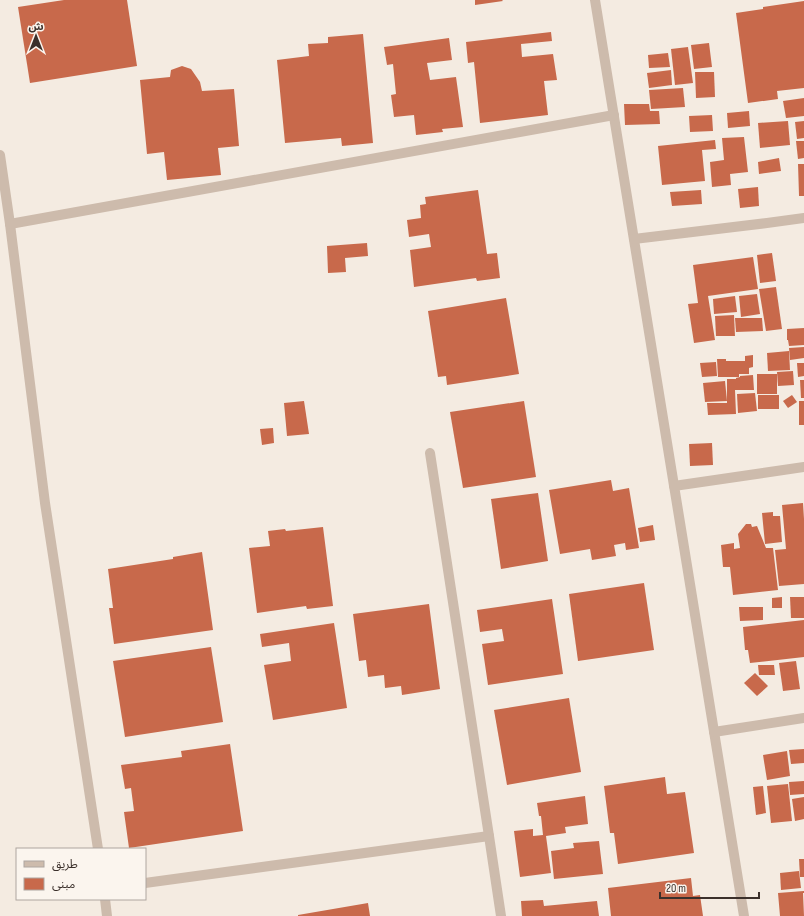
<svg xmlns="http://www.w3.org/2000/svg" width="804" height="916" font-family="'Sofia Sans Condensed','Noto Sans Arabic',sans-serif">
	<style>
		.building { fill: #c8694b }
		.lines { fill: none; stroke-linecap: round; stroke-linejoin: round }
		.street { stroke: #cdbbac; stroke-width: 10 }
	</style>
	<rect width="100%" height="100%" fill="#f4ebe1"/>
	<g class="building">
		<path d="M64,0H127L137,66L30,83L18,7Z"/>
		<path d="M475,0H502L503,1L475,5Z"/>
		<path d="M804,1V88L777,91L778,99L748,103L736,13L763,9V7Z"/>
		<path d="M551,32L552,41L521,44L522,57L553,54L557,80L544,81L548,115L480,123L474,62L468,63L466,42Z"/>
		<path d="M363,34L373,143L342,146L341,138L285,143L277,60L309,56L308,44L328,43V37Z"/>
		<path d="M449,38L452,60L427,63L430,80L456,77L463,127L442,129L443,132L416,135L414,115L394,117L391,95L396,94L393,64L387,65L384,47Z"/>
		<path d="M709,43L712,67L694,69L691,45Z"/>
		<path d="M688,47L693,83L675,85L671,49Z"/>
		<path d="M668,53L670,67L649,68L648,55Z"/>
		<path d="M182,66L191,69L200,82L202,91L234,89L239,146L218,148L221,175L167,180L164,152L147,154L140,80L170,77L171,70Z"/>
		<path d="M671,70L672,85L649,88L647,73Z"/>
		<path d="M695,72H714L715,97L696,98Z"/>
		<path d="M683,88L685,107L651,109L649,90Z"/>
		<path d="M804,98V116L786,118L783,101Z"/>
		<path d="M624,104H649L650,111H659L660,124L625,125Z"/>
		<path d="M749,111L750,126L728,128L727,113Z"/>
		<path d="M712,115L713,131L690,132L689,116Z"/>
		<path d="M788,121L790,145L760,148L758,123Z"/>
		<path d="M804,121V138L797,139L795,122Z"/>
		<path d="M744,137L748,172L730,174L731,185L712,187L710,162L724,160L722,138Z"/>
		<path d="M715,140L716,149L702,150L705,181L662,185L658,146Z"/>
		<path d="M796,141H804V158L798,159Z"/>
		<path d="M779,158L781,171L759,174L758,162Z"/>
		<path d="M798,164H804V196H799Z"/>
		<path d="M758,187L759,206L740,208L738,189Z"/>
		<path d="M478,190L487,254L497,253L500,278L477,281L476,278L414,287L410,250L431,247L429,234L409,237L407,220L421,218L420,205L426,204L425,197Z"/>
		<path d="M701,190L702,204L672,206L670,192Z"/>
		<path d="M367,243L368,256L345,258L346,272L328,273L327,246Z"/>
		<path d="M772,253L776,281L760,283L757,255Z"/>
		<path d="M753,257L758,289L708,296L715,340L694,343L688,304L698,303L693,265Z"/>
		<path d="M776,287L782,329L766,331L759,289Z"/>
		<path d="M757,294L760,314L741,317L739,296Z"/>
		<path d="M735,296L737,312L714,314L713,299Z"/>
		<path d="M506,298L519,374L447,385L446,376L438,377L428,311Z"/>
		<path d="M734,315L735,336H716L715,316Z"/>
		<path d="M735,318H762L763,331L736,332Z"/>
		<path d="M804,328V345L789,346L788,340H787V329Z"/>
		<path d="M804,347V358L790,360L789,348Z"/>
		<path d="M789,351L790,370L768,371L767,353Z"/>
		<path d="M753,355V367L749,368V374H739V377H718L717,359H726V361H745V356Z"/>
		<path d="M716,362L717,376L702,377L700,363Z"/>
		<path d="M797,363H804V376L798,377Z"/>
		<path d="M793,371L794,385L778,386L777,372Z"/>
		<rect x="757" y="374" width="20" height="20"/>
		<path d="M753,375L754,390H735L736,414L708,415L707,403H727V379H736V378L740,377V376Z"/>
		<path d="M800,380H804V398H801Z"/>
		<path d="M725,381L727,401L705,402L703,383Z"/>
		<path d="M755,393L757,411L738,413L737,394Z"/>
		<rect x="758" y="395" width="21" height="14"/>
		<path d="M792,395L797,402L788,408L783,401Z"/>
		<path d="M304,401L309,434L287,436L284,403Z"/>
		<path d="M524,401L536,477L463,488L450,412Z"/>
		<rect x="799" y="401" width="5" height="24"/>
		<path d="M273,428L274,443L262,445L260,429Z"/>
		<path d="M712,443L713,465L690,466L689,444Z"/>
		<path d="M611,480L613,491L629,488L639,548L626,550L625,543L614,545L616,556L592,560L590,549L560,554L549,490Z"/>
		<path d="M538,493L548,561L501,569L491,499Z"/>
		<path d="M803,503L804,519V584L779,586L775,550L786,549L782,505Z"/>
		<path d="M773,512V516H780L782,542L765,544L762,513Z"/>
		<path d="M746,524H751L752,527L757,526L766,548H773L778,590L733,595L730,567H723L721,545L734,543V549L740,548L738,534Z"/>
		<path d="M653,525L655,540L640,542L638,528Z"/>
		<path d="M323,527L333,606L307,609L306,606L257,613L249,548L270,546L268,531L285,529L286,531Z"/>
		<path d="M202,552L213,630L114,644L109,608H113L108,569L173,559V557Z"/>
		<path d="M644,583L654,650L578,661L569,594Z"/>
		<path d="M782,597V608H772V598Z"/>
		<path d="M790,597H804V618H791Z"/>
		<path d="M552,599L563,674L488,685L482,644L504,641L502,629L480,632L477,610Z"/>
		<path d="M429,604L440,689L402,695L401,686L385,688L384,675L368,677L366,660L359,661L353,614Z"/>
		<path d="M739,607H763V620L740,621Z"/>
		<path d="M804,620V657L750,663L748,650H745L743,627Z"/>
		<path d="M334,623L347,708L273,720L264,665L291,661L289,643L262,647L260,634Z"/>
		<path d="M211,647L223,722L125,737L113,661Z"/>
		<path d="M796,661L800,689L783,691L779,663Z"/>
		<path d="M758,665H774L775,675H759Z"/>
		<path d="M755,673L768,686L757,696L744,683Z"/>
		<path d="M569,698L581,772L507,785L494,710Z"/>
		<path d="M230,744L243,831L129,848L124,812L134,811L131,788L125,789L121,765L182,757L181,751Z"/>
		<path d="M804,749V763L791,764L789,750Z"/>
		<path d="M787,751L790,776L767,780L763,755Z"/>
		<path d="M665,777L667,794L685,792L694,853L618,864L614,833H610L604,786Z"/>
		<path d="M804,781V794L790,795L789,782Z"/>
		<path d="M788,784L792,821L771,823L767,786Z"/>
		<path d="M763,786L766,813L756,815L753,787Z"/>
		<path d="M585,796L588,824L565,827L566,833L546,836L551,873L520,877L514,831L533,829V836L543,835L541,816H539L537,803Z"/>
		<path d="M804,797V819L795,821L792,799Z"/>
		<path d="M599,841L603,874L554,879L551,851L574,848L573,843Z"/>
		<path d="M799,859H804V877H800Z"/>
		<path d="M799,871L801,888L781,890L780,873Z"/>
		<path d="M691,878L693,896L700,895L703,916H611L608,888Z"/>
		<path d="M804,891V893H803L804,916H780L778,893Z"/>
		<path d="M543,900L544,906L597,901L599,916H522L521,901Z"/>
		<path d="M368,903L370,916H298V915Z"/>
	</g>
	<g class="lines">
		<g class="street">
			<path d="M595,0L744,916"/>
			<path d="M0,155L10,224L45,503L98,849"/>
			<path d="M10,224L614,115"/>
			<path d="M634,239L767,223L804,218"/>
			<path d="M430,453L489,836L501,916"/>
			<path d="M674,486L804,467"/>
			<path d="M714,732L804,718"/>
			<path d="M145,883L489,836"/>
			<path d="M105,899L107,916"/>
		</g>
	</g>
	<rect x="16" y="848" width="130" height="52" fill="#fbf5ee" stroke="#aea6a0"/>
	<rect x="24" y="861" width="20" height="6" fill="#cdbbac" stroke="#aea6a0"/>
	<text x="52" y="868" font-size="12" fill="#3b302b">طريق</text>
	<rect x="24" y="878" width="20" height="12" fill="#c8694b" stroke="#aea6a0"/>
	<text x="52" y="888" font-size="12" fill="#3b302b">مبنى</text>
	<g transform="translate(36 36)" stroke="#fbf5ee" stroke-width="3" paint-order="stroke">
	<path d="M0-3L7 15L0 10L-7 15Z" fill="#3b302b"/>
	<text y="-6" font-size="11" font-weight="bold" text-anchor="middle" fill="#3b302b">ش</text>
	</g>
	<path d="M660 892v6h99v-6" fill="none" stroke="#3b302b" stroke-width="2"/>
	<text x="666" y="892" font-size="12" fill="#3b302b" stroke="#fbf5ee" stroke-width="3" paint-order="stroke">20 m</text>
</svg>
